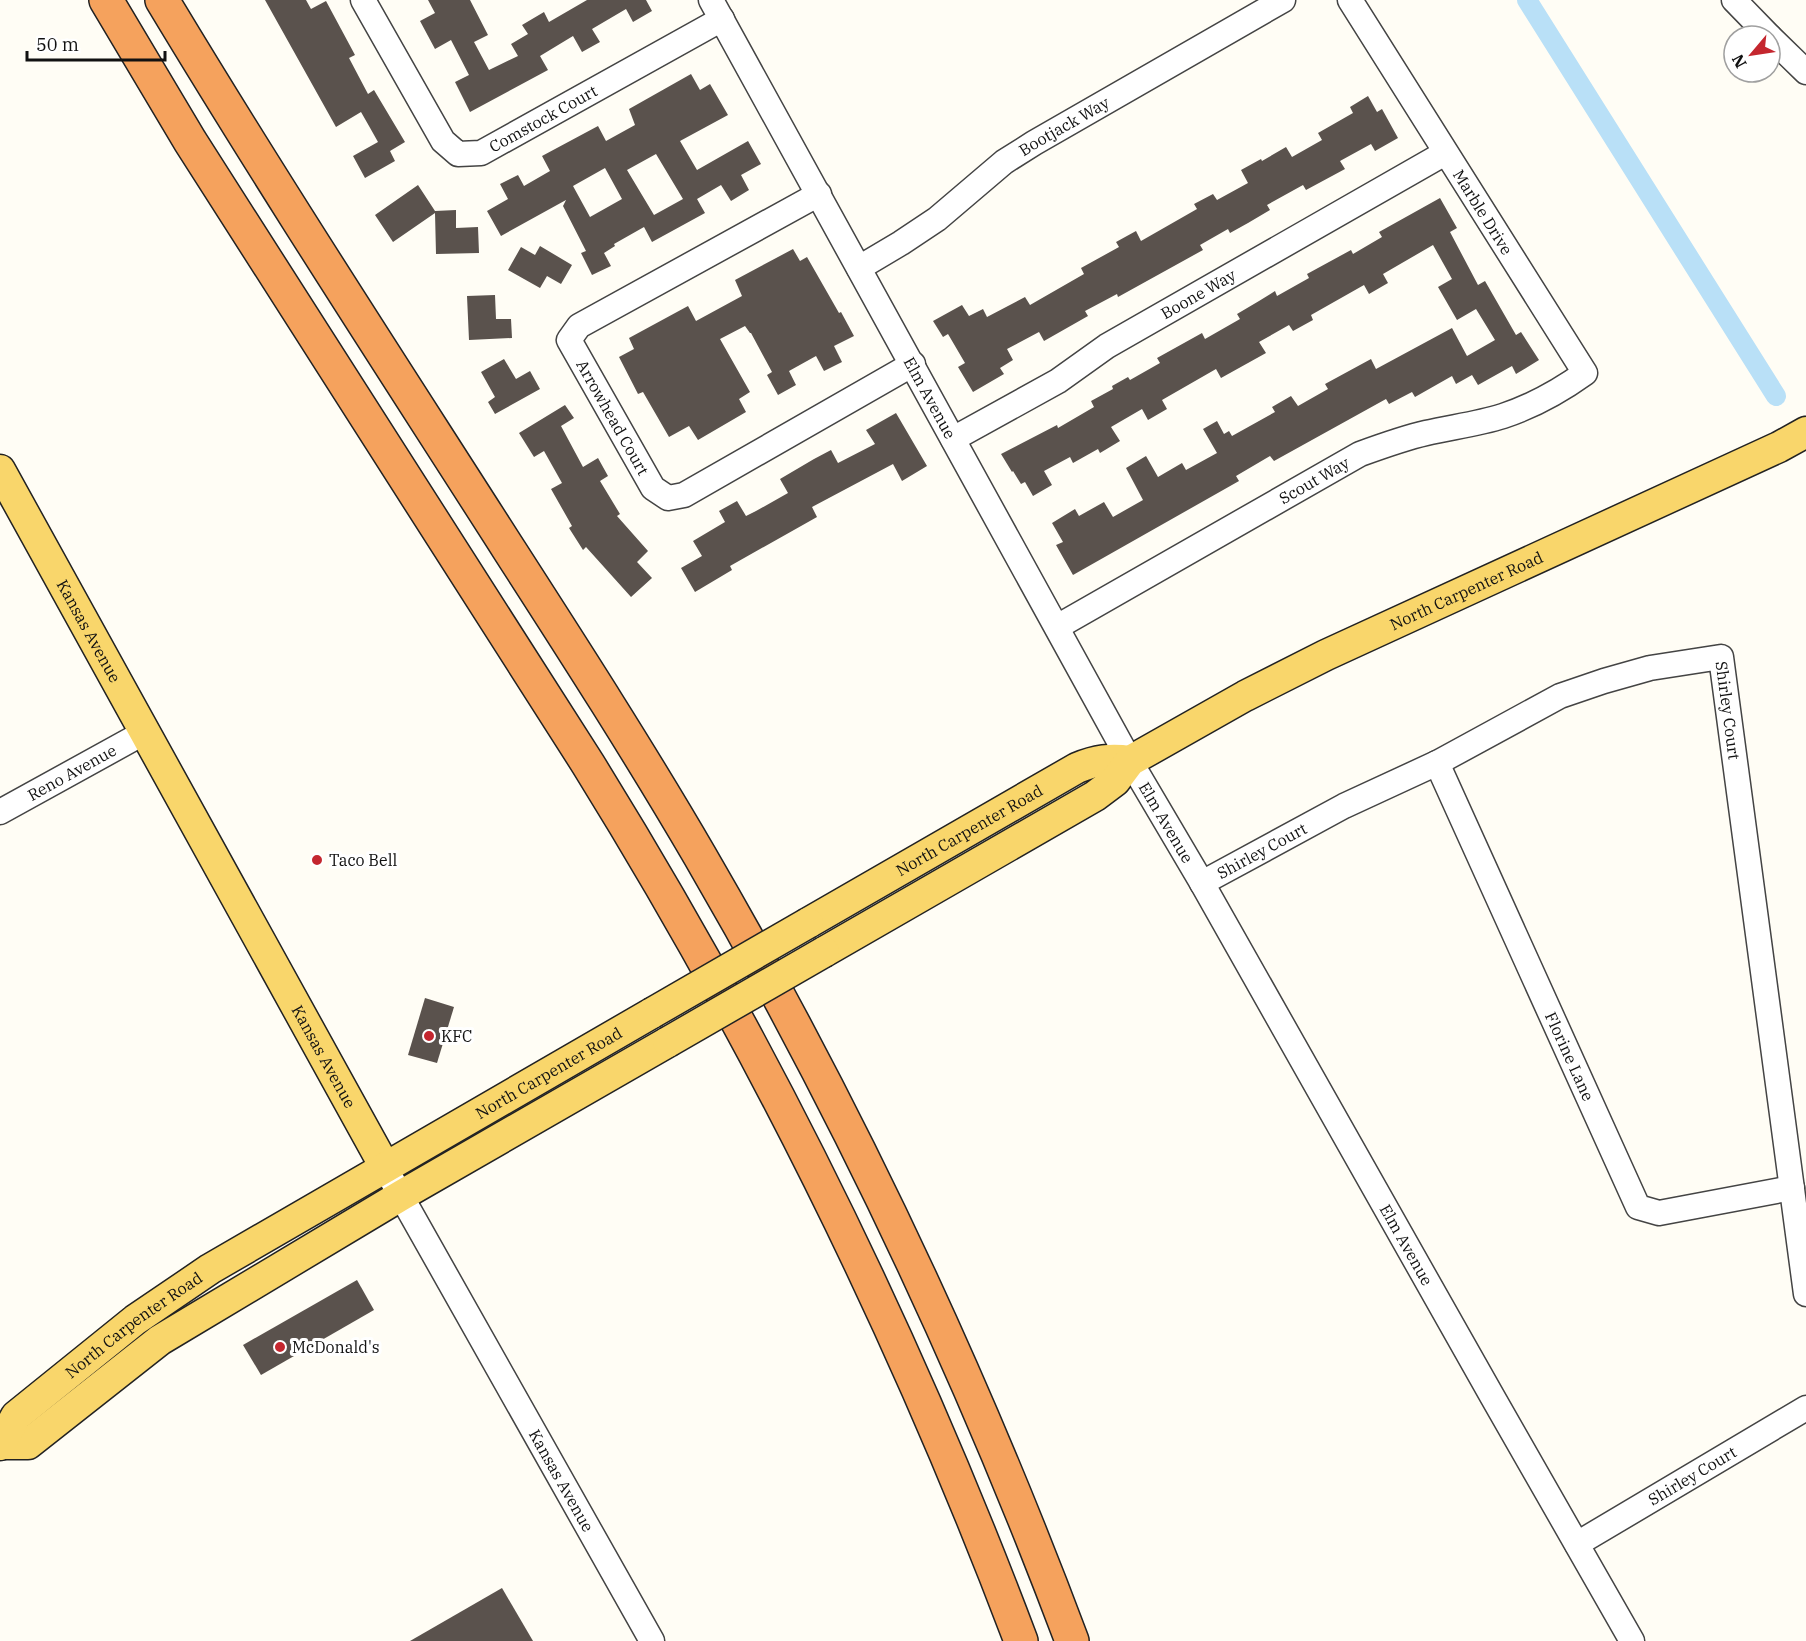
<svg xmlns="http://www.w3.org/2000/svg" width="1806" height="1641" font-family="'IBM Plex Serif',serif">
	<style>
		.lines { fill: none; stroke-linecap: round; stroke-linejoin: round }
		.canal { stroke: #b9e0f7; stroke-width: 20 }
		.building { fill: #5a524d; fill-rule: evenodd }
		.minor-casing { stroke: #444; stroke-width: 27 }
		.major-casing { stroke: #222; stroke-width: 33 }
		.highway-casing { stroke: #222; stroke-width: 36 }
		.minor { stroke: #fff; stroke-width: 24 }
		.major { stroke: #f9d66b; stroke-width: 30 }
		.highway { stroke: #f5a25d; stroke-width: 33 }
		.major-bridge-casing { stroke: #222; stroke-width: 33; stroke-linecap: butt }
		.major-bridge { stroke: #f9d66b; stroke-width: 30 }
		.poi-dot { fill: #c4262e; stroke: #fff; stroke-width: 2 }
		.labels { text-anchor: middle; stroke-width: 6; stroke-linejoin: round; paint-order: stroke }
		.street-label { font-size: 16px; fill: #111; stroke: #fff }
		.poi-label { font-size: 16px; fill: #111; stroke: #fff; text-anchor: start }
	</style>
	<rect width="100%" height="100%" fill="#fffdf5"/>
	<g class="lines">
		<path class="canal" d="M1527,0L1776,396"/>
	</g>
	<g class="building">
		<path d="M265,0H306L311,9L326,1L355,55L349,58L368,94L374,90L405,142L390,151L395,161L365,178L353,156L378,142L369,126L361,112L336,127Z"/>
		<path d="M428,0H470L488,35L474,42L489,70L518,56L511,44L528,34L522,25L544,12L549,22L587,0H646L652,11L633,22L626,9L592,29L600,42L582,52L573,36L540,56L548,70L470,112L455,82L469,75L451,40L435,49L420,21L435,13Z"/>
		<path d="M691,74L700,90L710,84L728,115L680,141L697,170L748,141L761,164L741,175L749,190L731,201L721,185L697,199L705,213L652,242L644,227L614,244L615,246L604,253L611,266L592,275L581,253L586,251L563,206L566,200L501,236L487,211L508,199L500,184L518,175L524,186L550,171L542,156L598,126L606,141L635,125L629,109ZM656,154L683,199L654,215L627,170ZM605,168L622,199L590,217L573,186Z"/>
		<path d="M1368,96L1377,112L1382,109L1398,138L1375,151L1371,144L1340,161L1345,169L1306,190L1303,185L1267,205L1270,210L1248,223L1230,233L1228,229L1200,245L1203,250L1118,297L1117,294L1085,311L1088,316L1044,341L1039,332L1007,349L1013,360L1000,368L1004,374L973,392L958,367L965,363L948,334L943,337L933,321L962,305L969,316L983,309L987,317L1025,297L1030,305L1084,274L1081,268L1119,247L1116,242L1136,231L1141,241L1197,209L1194,204L1213,194L1217,200L1248,183L1241,170L1261,159L1262,161L1286,147L1292,157L1322,140L1318,133L1353,113L1350,107Z"/>
		<path d="M418,185L435,211L456,210V228L478,227L479,253L436,254L435,213L393,242L375,215Z"/>
		<path d="M1440,198L1457,228L1450,232L1478,285L1485,281L1516,335L1521,332L1539,360L1516,374L1512,366L1478,385L1472,375L1456,384L1452,376L1415,397L1412,392L1389,404L1386,399L1274,461L1270,456L1236,476L1239,481L1073,575L1056,545L1063,542L1052,523L1075,509L1079,516L1104,502L1113,517L1143,500L1126,468L1146,456L1158,477L1182,463L1186,470L1217,453L1203,429L1217,421L1224,434L1229,431L1232,436L1275,412L1272,407L1291,396L1298,406L1328,389L1325,384L1371,359L1376,369L1452,328L1467,356L1495,340L1476,309L1457,320L1438,287L1452,279L1433,245L1383,274L1388,283L1369,294L1364,285L1311,315L1313,320L1293,331L1289,325L1259,342L1266,353L1221,378L1216,369L1162,400L1167,409L1148,420L1142,409L1111,427L1120,441L1100,453L1098,449L1073,463L1070,457L1044,471L1052,485L1033,496L1025,482L1021,484L1013,471L1012,472L1001,454L1057,425L1058,428L1094,407L1091,401L1113,389L1112,386L1128,377L1130,380L1160,363L1157,358L1202,333L1205,339L1240,319L1237,314L1259,301L1275,291L1277,296L1309,278L1307,274L1351,250L1353,254L1382,237L1379,232Z"/>
		<path d="M540,246L572,265L561,284L547,276L540,288L508,270L521,247L535,255Z"/>
		<path d="M793,249L800,261L807,257L839,313L841,312L854,336L834,346L842,362L824,371L816,356L789,371L796,385L778,395L767,375L772,372L751,333H750L745,326L720,339L750,392L739,399L746,412L698,440L689,426L669,437L643,392L638,394L619,357L634,349L629,338L688,306L696,321L742,296L735,280Z"/>
		<path d="M495,295L496,319H511L512,338L469,340L467,296Z"/>
		<path d="M504,359L516,379L530,371L540,389L495,414L488,402L495,397L481,372Z"/>
		<path d="M565,405L574,418L561,426L583,467L598,458L608,476L600,481L620,514L617,516L648,551L637,562L652,578L631,597L586,547L583,550L569,528L572,526L551,489L562,483L544,451L534,457L519,433Z"/>
		<path d="M896,413L927,466L902,481L893,464L812,507L817,517L730,566L732,570L695,592L681,568L702,556L693,541L725,522L719,511L737,501L746,516L756,511L788,493L780,479L814,459L831,450L838,463L875,444L866,430Z"/>
		<path d="M425,998L454,1007L437,1063L408,1055Z"/>
		<path d="M357,1280L374,1310L261,1375L243,1345Z"/>
		<path d="M502,1588L533,1641H410Z"/>
	</g>
	<g class="lines">
		<g class="minor-casing">
			<g id="minor">
				<path id="s1" d="M363,0L443,141L458,154L481,153L722,19"/>
				<path id="s2" d="M711,0L1130,761L1202,883L1492,1396L1632,1641"/>
				<path d="M1734,0L1769,36"/>
				<path d="M1770,37L1806,72"/>
				<path id="s3" d="M819,194L579,326L569,340L653,488L668,498L684,495L913,364"/>
				<path id="s4" d="M859,268L901,243L937,219L1004,162L1034,143L1283,0"/>
				<path id="s5" d="M953,439L1058,381L1107,346L1445,153"/>
				<path id="s6" d="M1057,627L1360,454C1382,446 1404,438 1426,433C1452,427 1478,424 1503,416C1533,406 1560,391 1585,373L1350,0"/>
				<path id="s7" d="M1437,763L1638,1207L1659,1213L1792,1188"/>
				<path id="s8" d="M0,812L145,732"/>
				<path id="s9" d="M1202,883L1344,806L1437,763L1560,696L1604,681L1650,668L1721,657L1806,1294"/>
				<path id="s10" d="M392,1180L652,1641"/>
				<path id="s11" d="M1577,1544L1806,1408"/>
			</g>
		</g>
		<g class="major-casing">
			<g id="major">
				<path id="s12" d="M0,470L385,1167"/>
				<path id="s13" d="M808,923L1077,768C1096,760 1111,758 1130,761"/>
				<path id="s14" d="M824,952L1095,796L1115,781L1130,761L1245,696L1326,655L1779,447L1806,432"/>
				<path d="M1,1444H28L160,1340L402,1195L668,1042"/>
				<path id="s15" d="M0,1445L16,1416L135,1320L210,1269L652,1013"/>
			</g>
		</g>
		<g class="highway-casing">
			<g id="highway">
				<path d="M106,0L190,141L588,764C760,1041 906,1336 1021,1641"/>
				<path d="M162,0C274,186 393,368 510,551C575,652 640,753 700,856C846,1107 970,1369 1072,1641"/>
			</g>
		</g>
		<use href="#minor" class="minor"/>
		<use href="#major" class="major"/>
		<use href="#highway" class="highway"/>
		<g class="major-bridge-casing">
			<g id="major-bridge">
				<path d="M652,1013L808,923"/>
				<path d="M668,1042L824,952"/>
			</g>
		</g>
		<use href="#major-bridge" class="major-bridge"/>
	</g>
	<g class="poi-dot">
		<circle cx="317" cy="860" r="6"/>
		<circle cx="429" cy="1036" r="6"/>
		<circle cx="280" cy="1347" r="6"/>
	</g>
	<g class="labels">
		<g class="street-label">
			<text dy="6" stroke="none"><textPath href="#s1" startOffset="276">Comstock Court</textPath></text>
			<text dy="6" stroke="none"><textPath href="#s4" startOffset="250">Bootjack Way</textPath></text>
			<text transform="translate(1483 212) rotate(58)" y="6">Marble Drive</text>
			<text dy="6" stroke="none"><textPath href="#s5" startOffset="285">Boone Way</textPath></text>
			<text dy="6" stroke="none"><textPath href="#s2" startOffset="454">Elm Avenue</textPath></text>
			<text dy="6" stroke="none"><textPath href="#s3" startOffset="380">Arrowhead Court</textPath></text>
			<text dy="6" stroke="none"><textPath href="#s6" startOffset="296">Scout Way</textPath></text>
			<text dy="6" stroke="none"><textPath href="#s14" startOffset="740">North Carpenter Road</textPath></text>
			<text dy="6" stroke="none"><textPath href="#s12" startOffset="184">Kansas Avenue</textPath></text>
			<text dy="6" stroke="none"><textPath href="#s9" startOffset="624">Shirley Court</textPath></text>
			<text dy="6" stroke="none"><textPath href="#s8" startOffset="82">Reno Avenue</textPath></text>
			<text dy="6" stroke="none"><textPath href="#s2" startOffset="940">Elm Avenue</textPath></text>
			<text dy="6" stroke="none"><textPath href="#s13" startOffset="186">North Carpenter Road</textPath></text>
			<text dy="6" stroke="none"><textPath href="#s9" startOffset="68">Shirley Court</textPath></text>
			<text dy="6" stroke="none"><textPath href="#s12" startOffset="670">Kansas Avenue</textPath></text>
			<text dy="6" stroke="none"><textPath href="#s7" startOffset="322">Florine Lane</textPath></text>
			<text dy="6" stroke="none"><textPath href="#s15" startOffset="668">North Carpenter Road</textPath></text>
			<text dy="6" stroke="none"><textPath href="#s2" startOffset="1426">Elm Avenue</textPath></text>
			<text dy="6" stroke="none"><textPath href="#s15" startOffset="182">North Carpenter Road</textPath></text>
			<text dy="6" stroke="none"><textPath href="#s11" startOffset="134">Shirley Court</textPath></text>
			<text dy="6" stroke="none"><textPath href="#s10" startOffset="345">Kansas Avenue</textPath></text>
		</g>
		<g class="poi-label">
			<text x="329" y="866">Taco Bell</text>
			<text x="441" y="1042">KFC</text>
			<text x="292" y="1353">McDonald's</text>
		</g>
	</g>
	<g transform="translate(1752 54) rotate(241)"><circle r="28" fill="#ffffff" stroke="#a0a0a0" stroke-width="1.5"/>
	<path d="M0-4.5L10 22L0 15L-10 22Z" fill="#c4262e"/>
	<text y="-9" font-size="16" font-weight="bold" text-anchor="middle" fill="#111111">N</text>
	</g>
	<path d="M27 51v9h138v-9" fill="none" stroke="#111111" stroke-width="3"/>
	<text x="36" y="51" font-size="18" fill="#111111" stroke="#ffffff" stroke-width="4.5" paint-order="stroke">50 m</text>
</svg>
